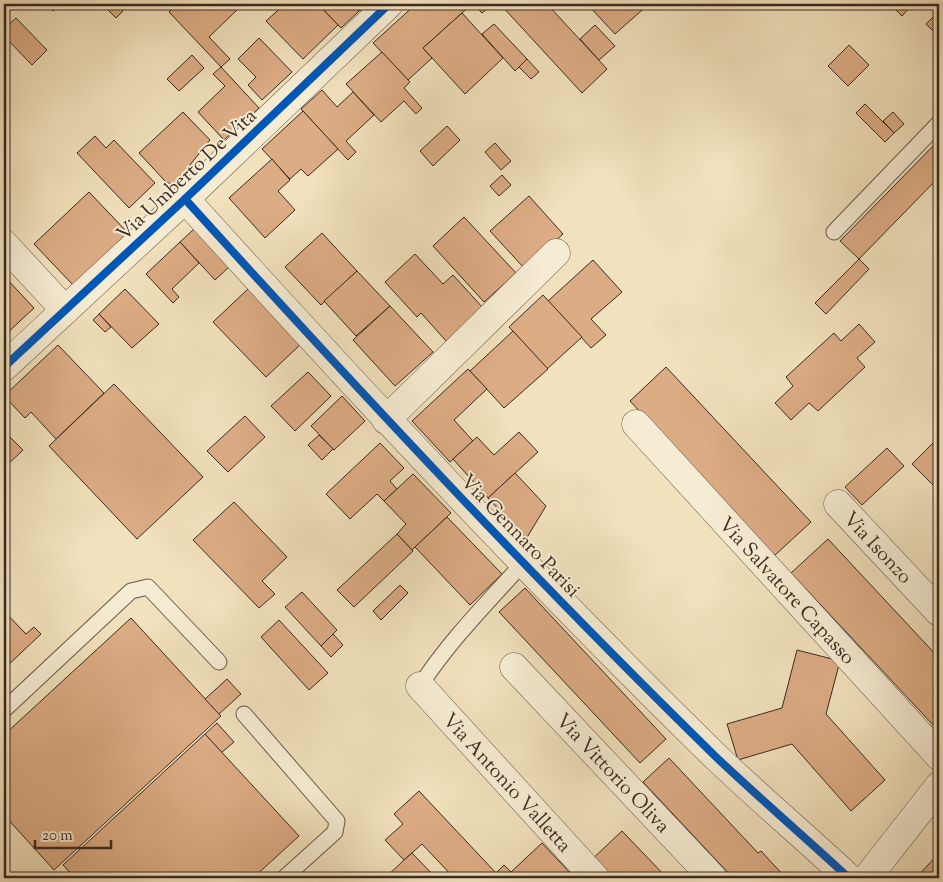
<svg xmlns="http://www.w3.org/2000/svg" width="943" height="882" font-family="'Sorts Mill Goudy',serif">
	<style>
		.building { fill: #dcac84; stroke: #3a2a23 }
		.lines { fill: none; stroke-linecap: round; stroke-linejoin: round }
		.service-casing { stroke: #685849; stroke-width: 17 }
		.minor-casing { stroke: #685849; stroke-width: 29 }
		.service { stroke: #f6ecd3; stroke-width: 15 }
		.minor { stroke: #f6ecd3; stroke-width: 28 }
		.cycleway-casing { stroke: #f6ecd3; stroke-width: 11 }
		.cycleway { stroke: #0057b8; stroke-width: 8 }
		.labels { text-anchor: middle; stroke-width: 4; stroke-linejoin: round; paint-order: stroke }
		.street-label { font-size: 20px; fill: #3a2a23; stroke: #f6ecd3 }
	</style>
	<rect width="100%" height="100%" fill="#f1e1bc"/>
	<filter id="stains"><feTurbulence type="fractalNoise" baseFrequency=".004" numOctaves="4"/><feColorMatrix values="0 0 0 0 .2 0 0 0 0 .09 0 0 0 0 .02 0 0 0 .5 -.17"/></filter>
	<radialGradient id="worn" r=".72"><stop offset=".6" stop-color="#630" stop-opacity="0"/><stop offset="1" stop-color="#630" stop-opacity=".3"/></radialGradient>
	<g class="building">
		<path d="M46,4H61L53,11Z"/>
		<path d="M102,4H116L123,11L116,18Z"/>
		<path d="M178,4H238L241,6L209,37L230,59L221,67L169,12Z"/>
		<path d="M253,4H262L257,9Z"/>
		<path d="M285,4H318L338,25L303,59L266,21Z"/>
		<path d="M318,4H353L359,11L341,28Z"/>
		<path d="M353,4H370L361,12Z"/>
		<path d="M416,4H472L423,48L432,58L408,80L373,43Z"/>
		<path d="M473,4H493L482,13Z"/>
		<path d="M500,4H547L607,69L582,93Z"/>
		<path d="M587,4H649L615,34Z"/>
		<path d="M892,4H911L912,5L902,16L891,5Z"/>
		<path d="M939,11V37L926,24Z"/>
		<path d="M462,13L503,58L465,94L423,48Z"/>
		<path d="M16,18L47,50L32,65L4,36V29Z"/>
		<path d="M494,24L527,59L515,71L482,34Z"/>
		<path d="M595,25L615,46L599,60L580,39Z"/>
		<path d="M259,38L292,72L262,100L248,85L256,77L238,59Z"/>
		<path d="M849,45L869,65L848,86L828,66Z"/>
		<path d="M382,52L410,82L404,88L422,108L416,114L404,101L381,122L346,84Z"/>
		<path d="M192,55L204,68L179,91L167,79Z"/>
		<path d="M527,59L539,72L531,79L519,67Z"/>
		<path d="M221,67L259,108L224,140L198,112L225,86L213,74Z"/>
		<path d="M322,90L337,107L353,92L374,115L346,141L356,152L348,160L301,109Z"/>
		<path d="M865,104L894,133L885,142L856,113Z"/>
		<path d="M303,111L338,149L308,176L301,169L290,179L262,149Z"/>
		<path d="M183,112L210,140L174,185L166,182L139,153Z"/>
		<path d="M893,112L904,124L894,133L883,121Z"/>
		<path d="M447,126L460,140L433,166L420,151Z"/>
		<path d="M95,136L106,148L114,140L155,183L129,208L77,153Z"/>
		<path d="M939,140V177L859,259L840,241Z"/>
		<path d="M495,143L511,161L501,170L485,152Z"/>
		<path d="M272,159L290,180L278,191L295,210L265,238L229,198Z"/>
		<path d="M502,175L511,185L499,196L490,186Z"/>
		<path d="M89,192L128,233L73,285L34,244Z"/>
		<path d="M529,196L563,234L525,269L490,231Z"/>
		<path d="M464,217L516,273L484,302L433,246Z"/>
		<path d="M194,229L229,267L215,280L180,242Z"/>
		<path d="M322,233L357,271L321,305L285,267Z"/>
		<path d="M180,242L199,263L172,289L179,297L173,303L146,274Z"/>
		<path d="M415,254L443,284L453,275L484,309L448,343L421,313L417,317L385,282Z"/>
		<path d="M859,259L869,269L826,314L815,303Z"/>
		<path d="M593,260L622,292L591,319L606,335L591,348L548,301Z"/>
		<path d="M357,271L390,306L356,336L324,301Z"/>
		<path d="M4,276L34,308L4,336Z"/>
		<path d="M125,289L159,324L132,348L99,314Z"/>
		<path d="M248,289L301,344L266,377L213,322Z"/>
		<path d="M543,295L582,337L547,369L509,327Z"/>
		<path d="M390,306L433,352L395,386L353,340Z"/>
		<path d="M99,314L111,327L105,332L93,320Z"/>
		<path d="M859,324L875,342L857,358L865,367L818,411L809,403L791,420L775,403L793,386L786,377L834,333L841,341Z"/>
		<path d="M513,331L548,369L504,408L470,371Z"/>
		<path d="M58,345L104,393L56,439L31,412L25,418L4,396Z"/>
		<path d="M666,367L811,522L774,556L630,401Z"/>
		<path d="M468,369L487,389L454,420L473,441L450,462L412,421Z"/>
		<path d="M308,372L331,396L295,431L271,406Z"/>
		<path d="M114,384L203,477L137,539L49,446Z"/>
		<path d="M342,396L365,421L334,450L311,426Z"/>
		<path d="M245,416L265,437L228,472L207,451Z"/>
		<path d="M4,431L23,450L4,468Z"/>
		<path d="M519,432L538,452L488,498L453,459L477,437L494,455Z"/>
		<path d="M319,435L333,449L322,460L308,445Z"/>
		<path d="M939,437V491L912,464Z"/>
		<path d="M380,443L404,468L390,481L397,489L384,501L377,494L350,519L326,494Z"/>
		<path d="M887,448L904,466L862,505L845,487Z"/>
		<path d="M515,473L546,506L526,539L488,498Z"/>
		<path d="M413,474L451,513L412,550L397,534L406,524L384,501Z"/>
		<path d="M234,502L287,557L262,581L275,594L259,608L193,540Z"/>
		<path d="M447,517L502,574L470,605L415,547Z"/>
		<path d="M397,534L413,551L354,607L337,590Z"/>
		<path d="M828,539L939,658V724L935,727L791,573Z"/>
		<path d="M400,585L408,593L381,620L373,611Z"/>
		<path d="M525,588L666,739L640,763L499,612Z"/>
		<path d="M302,592L337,630L321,646L285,607Z"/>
		<path d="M4,611L26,634L34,627L41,634L4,669Z"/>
		<path d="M131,618L221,716L54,870L4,815V735Z"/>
		<path d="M279,620L328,673L309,690L261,637Z"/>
		<path d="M333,634L343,645L331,657L321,646Z"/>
		<path d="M797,650L840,661L826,714L885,780L851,811L792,744L738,760L727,724L782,708Z"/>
		<path d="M227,679L241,694L219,714L205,699Z"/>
		<path d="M217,723L234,742L221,753L205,734Z"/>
		<path d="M205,734L299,836L253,878H75L63,865Z"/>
		<path d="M669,758L758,853L761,851L786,878H733L643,782Z"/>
		<path d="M419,791L496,873L501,878H454L422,844L404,860L385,840L403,824L394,814Z"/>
		<path d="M622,831L667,878H601L587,864Z"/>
		<path d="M542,843L575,878H501L496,873L504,865L511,872Z"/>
		<path d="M412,853L436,878H385L404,860Z"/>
		<path d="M939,853V878H916Z"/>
	</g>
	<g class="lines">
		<g class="service-casing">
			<g id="service">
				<path d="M834,232L939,123"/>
				<path d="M420,686C449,641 488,602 524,562"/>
				<path d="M4,710L131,591L148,587L219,662"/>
				<path d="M244,714L337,821L335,832L284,878"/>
			</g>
		</g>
		<g class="minor-casing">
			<g id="minor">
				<path d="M185,199C357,389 532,577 715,756C759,798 805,837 849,878"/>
				<path d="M4,244L65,310"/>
				<path d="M4,367L185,199L389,4"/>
				<path d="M386,420L556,253"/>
				<path id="s1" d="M636,424L939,756"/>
				<path id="s2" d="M838,504L939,612"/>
				<path id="s3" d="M514,667L713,878"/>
				<path id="s4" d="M420,686L595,878"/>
				<path d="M867,878L939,786"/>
			</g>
		</g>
		<use href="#service" class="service"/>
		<use href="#minor" class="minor"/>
		<g class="cycleway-casing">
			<g id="cycleway">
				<path d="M185,199C357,389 532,577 715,756C759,798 805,837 849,878"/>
				<path d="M4,367L185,199L389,4"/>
			</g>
		</g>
		<use href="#cycleway" class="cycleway"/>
	</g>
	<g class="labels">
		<g class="street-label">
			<text transform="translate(186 174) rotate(-43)" y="7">Via Umberto De Vita</text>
			<text transform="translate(521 535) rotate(46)" y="7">Via Gennaro Parisi</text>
			<text dy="7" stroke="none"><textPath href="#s2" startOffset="59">Via Isonzo</textPath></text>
			<text dy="7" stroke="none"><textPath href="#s1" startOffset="225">Via Salvatore Capasso</textPath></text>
			<text dy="7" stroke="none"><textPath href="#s3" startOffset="145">Via Vittorio Oliva</textPath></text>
			<text dy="7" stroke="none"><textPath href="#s4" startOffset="130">Via Antonio Valletta</textPath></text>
		</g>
	</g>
	<rect width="943" height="882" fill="none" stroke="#f1e1bc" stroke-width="20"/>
	<rect x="5" y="5" width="933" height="872" fill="none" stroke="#3a2a23" stroke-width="2.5"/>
	<rect x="10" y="10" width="923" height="862" fill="none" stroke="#3a2a23"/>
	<path d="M35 840v8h76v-8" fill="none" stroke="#3a2a23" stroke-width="2.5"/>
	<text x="42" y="840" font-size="15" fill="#3a2a23" stroke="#f6ecd3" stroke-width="4" paint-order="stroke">20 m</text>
	<rect width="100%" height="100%" filter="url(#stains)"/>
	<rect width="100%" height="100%" fill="url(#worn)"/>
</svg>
